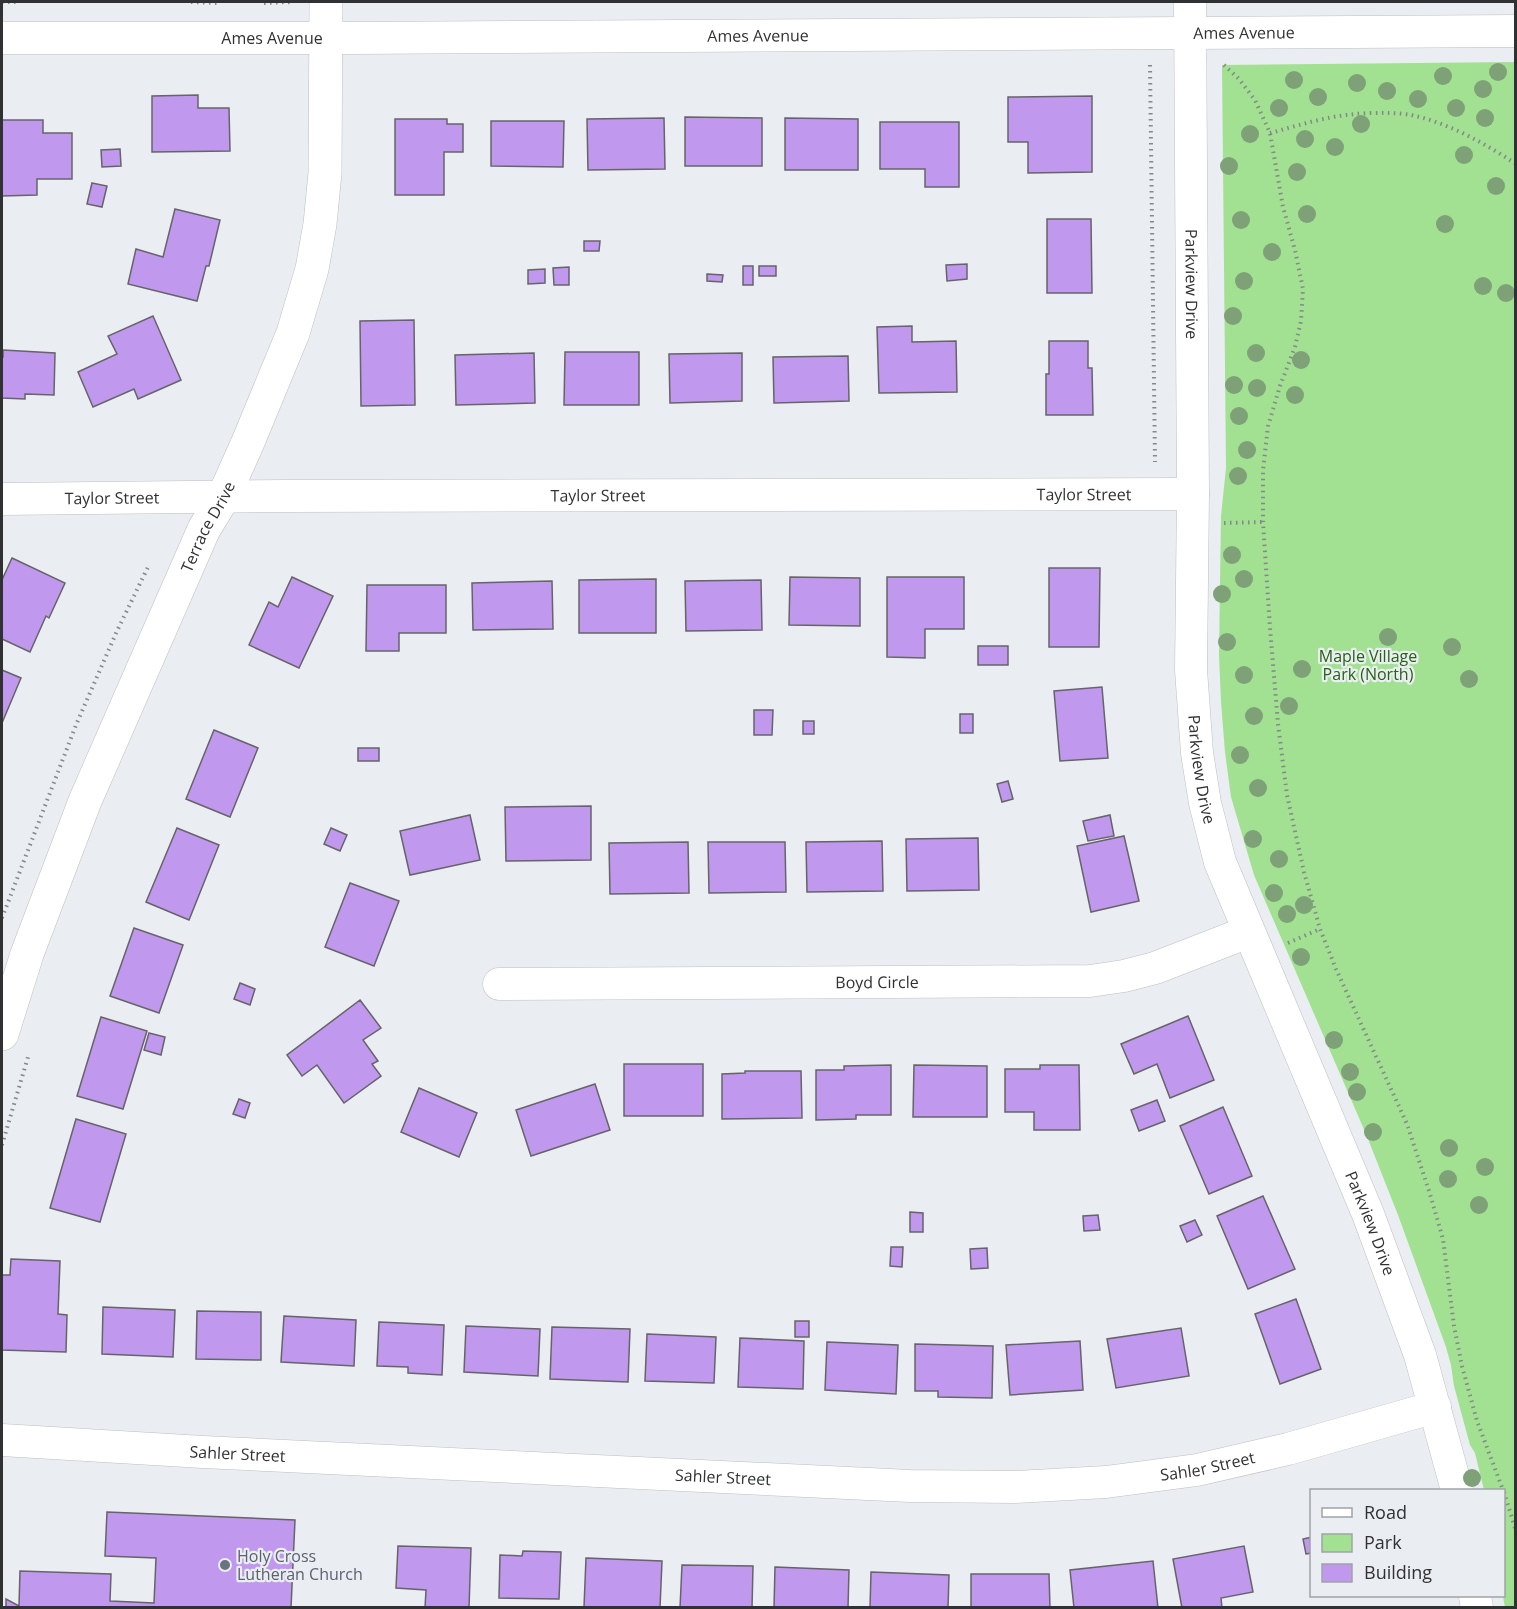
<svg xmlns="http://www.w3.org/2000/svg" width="1517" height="1609" font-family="'Open Sans',sans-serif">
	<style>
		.green { fill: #a1e191 }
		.building { fill: #c098ee; stroke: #666469; stroke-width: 1.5 }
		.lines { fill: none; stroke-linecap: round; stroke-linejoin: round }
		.minor-casing { stroke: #bcbfc3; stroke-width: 33 }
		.tertiary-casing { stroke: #bcbfc3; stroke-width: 34 }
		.path { stroke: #85878a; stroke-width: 4; stroke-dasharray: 1.5 4.5; stroke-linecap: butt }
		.minor { stroke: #fff; stroke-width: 32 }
		.tertiary { stroke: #fff; stroke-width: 33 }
		.tree { fill: #7ea178 }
		.worship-dot { fill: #6b7280; stroke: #eaedf2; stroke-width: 2 }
		.labels { text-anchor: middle; stroke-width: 4.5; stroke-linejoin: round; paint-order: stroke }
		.street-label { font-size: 16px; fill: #303133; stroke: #eaedf2 }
		.park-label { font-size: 16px; fill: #266214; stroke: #eaedf2 }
		.worship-label { font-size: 16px; fill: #5b616d; stroke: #eaedf2; text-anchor: start }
	</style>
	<rect width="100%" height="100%" fill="#eaedf2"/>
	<path class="green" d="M1515,62L1516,1607L1505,1608L1503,1596L1504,1490H1484L1475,1453L1470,1445L1454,1386L1451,1365L1446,1347L1398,1215L1366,1134L1254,875L1231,797L1225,752L1221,702L1219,655L1221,516L1226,468L1222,65Z"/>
	<g class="building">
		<path d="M198,95V108H229L230,151L152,152V96Z"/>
		<path d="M1092,96V172L1028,173V142H1008V97Z"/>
		<path d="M685,117L762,118V166H685Z"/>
		<path d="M664,118L665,169L588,170L587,119Z"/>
		<path d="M785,118L858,119V170H785Z"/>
		<path d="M395,119H447V124H463V152H444V195H395Z"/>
		<path d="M2,120H43V133H72V179H37V195L2,196Z"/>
		<path d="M491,121H564L563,167L491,166Z"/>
		<path d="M880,122H959V187H925V169H880Z"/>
		<path d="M120,149L121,166L102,167L101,150Z"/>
		<path d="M92,183L107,186L102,207L87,204Z"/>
		<path d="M175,209L220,220L209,266H206L197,301L128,284L136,249L163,257Z"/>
		<path d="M1047,219H1091L1092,293H1047Z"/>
		<path d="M584,241H600L599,251H584Z"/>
		<path d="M967,264V279L947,281L946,265Z"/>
		<rect x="743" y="266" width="10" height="19"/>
		<rect x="759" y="266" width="17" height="10"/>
		<path d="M569,267V285H554L553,268Z"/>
		<path d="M545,269V283L528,284V270Z"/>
		<path d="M707,274L723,275L722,282L707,281Z"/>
		<path d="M153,316L181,380L138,399L134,389L93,407L78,372L117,354L108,336Z"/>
		<path d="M414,320L415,405L361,406L360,321Z"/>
		<path d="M912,326V342L956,341L957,392L879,393L877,327Z"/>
		<path d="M1049,341H1088V368H1092L1093,415H1046V374H1049Z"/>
		<path d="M3,350L55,353L54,395L25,394V399L2,398V357H3Z"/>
		<path d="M565,352H639V405H564Z"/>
		<path d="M534,353L535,403L456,405L455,355Z"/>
		<path d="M742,353V401L670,403L669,354Z"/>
		<path d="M848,356L849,401L774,403L773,357Z"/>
		<path d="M12,558L65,583L49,618L46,616L30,652L2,639V580Z"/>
		<path d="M1049,568H1100L1099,647H1049Z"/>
		<path d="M292,577L333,596L299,668L249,645L269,602L278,607Z"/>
		<path d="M790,577L860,578V626L789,625Z"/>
		<path d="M887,577H964V629H925V658L887,657Z"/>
		<path d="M656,579V633H579V580Z"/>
		<path d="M761,580L762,630L686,631L685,581Z"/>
		<path d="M552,581L553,629L473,630L472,583Z"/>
		<path d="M367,585H446V633H399V651H366Z"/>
		<rect x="978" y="646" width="30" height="19"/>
		<path d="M2,670L21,678L2,723Z"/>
		<path d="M1102,687L1108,758L1060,761L1054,691Z"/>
		<path d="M754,710H773L772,735H754Z"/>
		<rect x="960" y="714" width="13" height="19"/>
		<rect x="803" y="721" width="11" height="13"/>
		<path d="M214,730L258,748L230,817L186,799Z"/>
		<rect x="358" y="748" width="21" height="13"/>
		<path d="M1008,781L1013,799L1002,802L997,784Z"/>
		<path d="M591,806V860L506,861L505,807Z"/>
		<path d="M470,815L480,860L410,875L400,831Z"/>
		<path d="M1110,815L1114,836L1088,841L1083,821Z"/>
		<path d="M177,828L219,845L189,920L146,902Z"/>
		<path d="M331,828L347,835L340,851L324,844Z"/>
		<path d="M1124,836L1139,901L1091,912L1077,846Z"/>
		<path d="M978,838L979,890L907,891L906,839Z"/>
		<path d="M882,841L883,891L807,892L806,842Z"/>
		<path d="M688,842L689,893L610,894L609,843Z"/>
		<path d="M708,842H785L786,892L709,893Z"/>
		<path d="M350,883L399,901L374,966L325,947Z"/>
		<path d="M134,928L183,945L159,1013L110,996Z"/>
		<path d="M240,983L255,989L250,1005L234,999Z"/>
		<path d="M360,1000L381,1028L363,1040L378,1061L372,1064L381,1076L344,1103L317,1065L302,1076L287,1055Z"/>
		<path d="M1188,1016L1214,1080L1170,1098L1157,1064L1134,1074L1121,1044Z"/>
		<path d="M101,1017L147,1031L123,1109L77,1096Z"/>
		<path d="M149,1033L165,1037L161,1055L144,1050Z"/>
		<rect x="624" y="1064" width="79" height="52"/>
		<path d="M891,1065V1115H856V1119L816,1120V1070H844V1066Z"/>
		<path d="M914,1065L987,1066V1117H913Z"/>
		<path d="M1040,1065H1079L1080,1130H1034V1112H1005V1069H1040Z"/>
		<path d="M745,1071H801L802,1118L722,1119V1074L745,1073Z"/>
		<path d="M595,1084L610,1130L531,1156L516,1110Z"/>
		<path d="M419,1088L477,1113L459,1157L401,1132Z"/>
		<path d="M239,1099L250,1103L245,1118L233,1114Z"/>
		<path d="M1157,1100L1165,1121L1139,1131L1131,1110Z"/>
		<path d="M1223,1107L1252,1176L1209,1194L1180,1126Z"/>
		<path d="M76,1119L126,1134L100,1222L50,1208Z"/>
		<path d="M1263,1196L1295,1269L1248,1289L1217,1216Z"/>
		<path d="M910,1212L923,1213V1232H910Z"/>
		<path d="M1098,1215L1100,1230L1084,1231L1083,1216Z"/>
		<path d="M1195,1220L1202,1235L1187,1242L1180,1226Z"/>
		<path d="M891,1247H903L902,1267L890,1266Z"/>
		<path d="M987,1248L988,1268L971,1269L970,1249Z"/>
		<path d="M11,1259L60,1261L58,1314L67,1315L66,1352L2,1350V1275H10Z"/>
		<path d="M1296,1299L1321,1369L1280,1384L1255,1314Z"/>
		<path d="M103,1307L175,1310L173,1357L102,1354Z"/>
		<path d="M197,1311L261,1312V1360L196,1359Z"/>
		<path d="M284,1316L356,1320L354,1366L281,1362Z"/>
		<rect x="795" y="1321" width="14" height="16"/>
		<path d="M379,1322L444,1325L442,1375L408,1373V1367L377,1366Z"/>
		<path d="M466,1326L540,1329L538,1376L464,1372Z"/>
		<path d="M552,1327L630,1329L628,1382L550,1379Z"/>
		<path d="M1181,1328L1189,1376L1116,1388L1107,1339Z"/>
		<path d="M647,1334L716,1337L714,1383L645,1381Z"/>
		<path d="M740,1338L804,1341L803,1389L738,1387Z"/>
		<path d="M1080,1341L1083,1390L1010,1395L1006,1345Z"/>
		<path d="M827,1342L898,1345L896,1394L825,1390Z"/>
		<path d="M915,1344L993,1346L992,1398L938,1397V1391H915Z"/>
		<path d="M107,1512L295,1520L291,1608H6V1599L19,1606L20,1571L111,1574L110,1601L154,1603L156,1558L105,1556Z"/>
		<path d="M1312,1537V1553L1306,1554L1303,1539Z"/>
		<path d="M398,1546L471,1548L469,1608H425L426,1590L396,1588Z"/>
		<path d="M1244,1546L1253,1592L1221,1598L1222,1608H1182L1173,1559Z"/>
		<path d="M523,1551L561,1552L559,1599L499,1598L500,1555L522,1556Z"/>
		<path d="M586,1558L662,1561L660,1608L584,1607Z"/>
		<path d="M1153,1561L1158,1608H1074L1070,1570Z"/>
		<path d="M682,1565L753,1566L752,1608H680Z"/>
		<path d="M775,1567L849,1570L848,1608H774Z"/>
		<path d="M871,1572L949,1575L948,1608H870Z"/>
		<path d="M971,1574H1049L1050,1608H971Z"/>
	</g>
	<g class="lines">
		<g class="minor-casing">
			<g id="minor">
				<path id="s1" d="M1190,2L1193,494L1191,670L1197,753L1205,803L1220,862L1368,1214L1420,1355L1457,1490"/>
				<path id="s2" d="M2,38H353L1516,31"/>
				<path id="s3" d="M2,499L286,496L1193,494"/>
				<path id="s4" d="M499,984L1090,981L1124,976L1155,968L1248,932"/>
				<path id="s5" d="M2,1440L203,1452L910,1486L1015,1487L1106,1482L1197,1470L1288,1449L1435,1407"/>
				<path d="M1475,1596L1477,1608"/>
			</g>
		</g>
		<g class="tertiary-casing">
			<g id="tertiary">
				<path id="s6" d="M2,1034L27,954L85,801L204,529L223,498L248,442L293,333L312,269L320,224L325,173L326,2"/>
			</g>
		</g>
		<g class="path">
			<path d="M2,2H18"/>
			<path d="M191,2L220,3"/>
			<path d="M264,3L292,2"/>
			<path d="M1150,65L1155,462"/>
			<path d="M1224,65L1239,79L1255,100L1270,133L1283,207L1295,250L1303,289L1301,321L1295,347L1280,386L1268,426L1263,470V522L1270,628L1278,724L1287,795L1304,872L1320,929L1336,969L1407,1124L1430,1194L1443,1239L1454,1326L1462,1366L1477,1421L1503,1490"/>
			<path d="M1270,133C1289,128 1308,122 1328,118C1351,113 1388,111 1411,115C1449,123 1484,143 1516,164"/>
			<path d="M1224,523L1263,522"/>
			<path d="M2,918L76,725L117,631L148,567"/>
			<path d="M1288,943L1320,929"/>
			<path d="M2,1145L28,1057"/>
			<path d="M1504,1492L1516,1531"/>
		</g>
		<use href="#minor" class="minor"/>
		<use href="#tertiary" class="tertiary"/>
	</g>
	<g class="tree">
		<circle cx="1498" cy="72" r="9"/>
		<circle cx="1443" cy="76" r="9"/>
		<circle cx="1294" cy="80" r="9"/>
		<circle cx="1357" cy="83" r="9"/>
		<circle cx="1483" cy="89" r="9"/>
		<circle cx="1387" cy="91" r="9"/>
		<circle cx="1318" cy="97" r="9"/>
		<circle cx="1418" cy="99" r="9"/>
		<circle cx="1279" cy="108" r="9"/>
		<circle cx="1456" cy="108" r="9"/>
		<circle cx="1485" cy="118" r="9"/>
		<circle cx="1361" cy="124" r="9"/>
		<circle cx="1250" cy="134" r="9"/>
		<circle cx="1305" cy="139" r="9"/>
		<circle cx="1335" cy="147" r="9"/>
		<circle cx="1464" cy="155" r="9"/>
		<circle cx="1229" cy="166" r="9"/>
		<circle cx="1297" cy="172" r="9"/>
		<circle cx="1496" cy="186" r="9"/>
		<circle cx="1307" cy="214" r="9"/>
		<circle cx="1241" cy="220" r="9"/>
		<circle cx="1445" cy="224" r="9"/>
		<circle cx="1272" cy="252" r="9"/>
		<circle cx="1244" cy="281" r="9"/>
		<circle cx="1483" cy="286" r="9"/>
		<circle cx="1506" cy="293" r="9"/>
		<circle cx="1233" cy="316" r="9"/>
		<circle cx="1256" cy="353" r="9"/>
		<circle cx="1301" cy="360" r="9"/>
		<circle cx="1234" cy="385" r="9"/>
		<circle cx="1257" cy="388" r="9"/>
		<circle cx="1295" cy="395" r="9"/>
		<circle cx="1239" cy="416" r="9"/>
		<circle cx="1247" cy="450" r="9"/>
		<circle cx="1238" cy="476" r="9"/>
		<circle cx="1232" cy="555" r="9"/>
		<circle cx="1244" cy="579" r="9"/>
		<circle cx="1222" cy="594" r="9"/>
		<circle cx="1388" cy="637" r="9"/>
		<circle cx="1227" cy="642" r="9"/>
		<circle cx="1452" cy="647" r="9"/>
		<circle cx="1302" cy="669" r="9"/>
		<circle cx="1244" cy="675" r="9"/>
		<circle cx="1469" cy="679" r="9"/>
		<circle cx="1289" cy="706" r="9"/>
		<circle cx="1254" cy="716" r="9"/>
		<circle cx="1240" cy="755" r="9"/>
		<circle cx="1258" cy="788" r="9"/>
		<circle cx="1253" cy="839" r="9"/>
		<circle cx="1279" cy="859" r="9"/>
		<circle cx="1274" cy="893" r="9"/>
		<circle cx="1304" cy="905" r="9"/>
		<circle cx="1287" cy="914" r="9"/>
		<circle cx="1301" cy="957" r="9"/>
		<circle cx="1334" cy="1040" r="9"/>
		<circle cx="1350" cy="1072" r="9"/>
		<circle cx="1357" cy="1092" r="9"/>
		<circle cx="1373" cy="1132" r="9"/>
		<circle cx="1449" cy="1148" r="9"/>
		<circle cx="1485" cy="1167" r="9"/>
		<circle cx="1448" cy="1179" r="9"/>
		<circle cx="1479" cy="1205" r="9"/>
		<circle cx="1472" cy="1478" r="9"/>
	</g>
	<circle class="worship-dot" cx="225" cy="1565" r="6"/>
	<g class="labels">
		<g class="street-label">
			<text dy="6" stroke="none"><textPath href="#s2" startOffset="1242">Ames Avenue</textPath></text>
			<text dy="6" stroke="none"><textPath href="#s2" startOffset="756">Ames Avenue</textPath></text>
			<text dy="6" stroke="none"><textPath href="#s2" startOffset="270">Ames Avenue</textPath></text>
			<text dy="6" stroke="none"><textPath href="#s1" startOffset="282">Parkview Drive</textPath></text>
			<text dy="6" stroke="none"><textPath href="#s3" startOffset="1082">Taylor Street</textPath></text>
			<text dy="6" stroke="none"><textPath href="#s3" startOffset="596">Taylor Street</textPath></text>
			<text dy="6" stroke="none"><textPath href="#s3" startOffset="110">Taylor Street</textPath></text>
			<text dy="6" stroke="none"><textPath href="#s6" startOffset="548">Terrace Drive</textPath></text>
			<text dy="6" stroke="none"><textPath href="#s1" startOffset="768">Parkview Drive</textPath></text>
			<text dy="6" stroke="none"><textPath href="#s4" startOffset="378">Boyd Circle</textPath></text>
			<text dy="6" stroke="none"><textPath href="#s1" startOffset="1254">Parkview Drive</textPath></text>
			<text dy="6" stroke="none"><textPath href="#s5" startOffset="236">Sahler Street</textPath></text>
			<text dy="6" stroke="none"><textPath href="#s5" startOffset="1208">Sahler Street</textPath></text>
			<text dy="6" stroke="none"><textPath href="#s5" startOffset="722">Sahler Street</textPath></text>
		</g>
		<g class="park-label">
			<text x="1368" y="662">Maple Village<tspan x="1368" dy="18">Park (North)</tspan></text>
		</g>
		<g class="worship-label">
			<text x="237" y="1562">Holy Cross<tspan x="237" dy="18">Lutheran Church</tspan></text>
		</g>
	</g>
	<rect width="1517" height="1609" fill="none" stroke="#303133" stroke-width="6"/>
	<rect x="1310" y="1489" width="195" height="108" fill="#eaedf2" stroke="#a0a2a6" stroke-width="1.5"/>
	<rect x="1322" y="1508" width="30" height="9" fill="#ffffff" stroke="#a0a2a6" stroke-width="1.5"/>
	<text x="1364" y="1519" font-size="18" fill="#303133">Road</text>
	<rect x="1322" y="1534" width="30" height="18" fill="#a1e191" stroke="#a0a2a6" stroke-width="1.5"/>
	<text x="1364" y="1549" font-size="18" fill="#303133">Park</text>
	<rect x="1322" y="1564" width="30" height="18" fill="#c098ee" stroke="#a0a2a6" stroke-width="1.5"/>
	<text x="1364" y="1579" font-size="18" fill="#303133">Building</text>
</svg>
